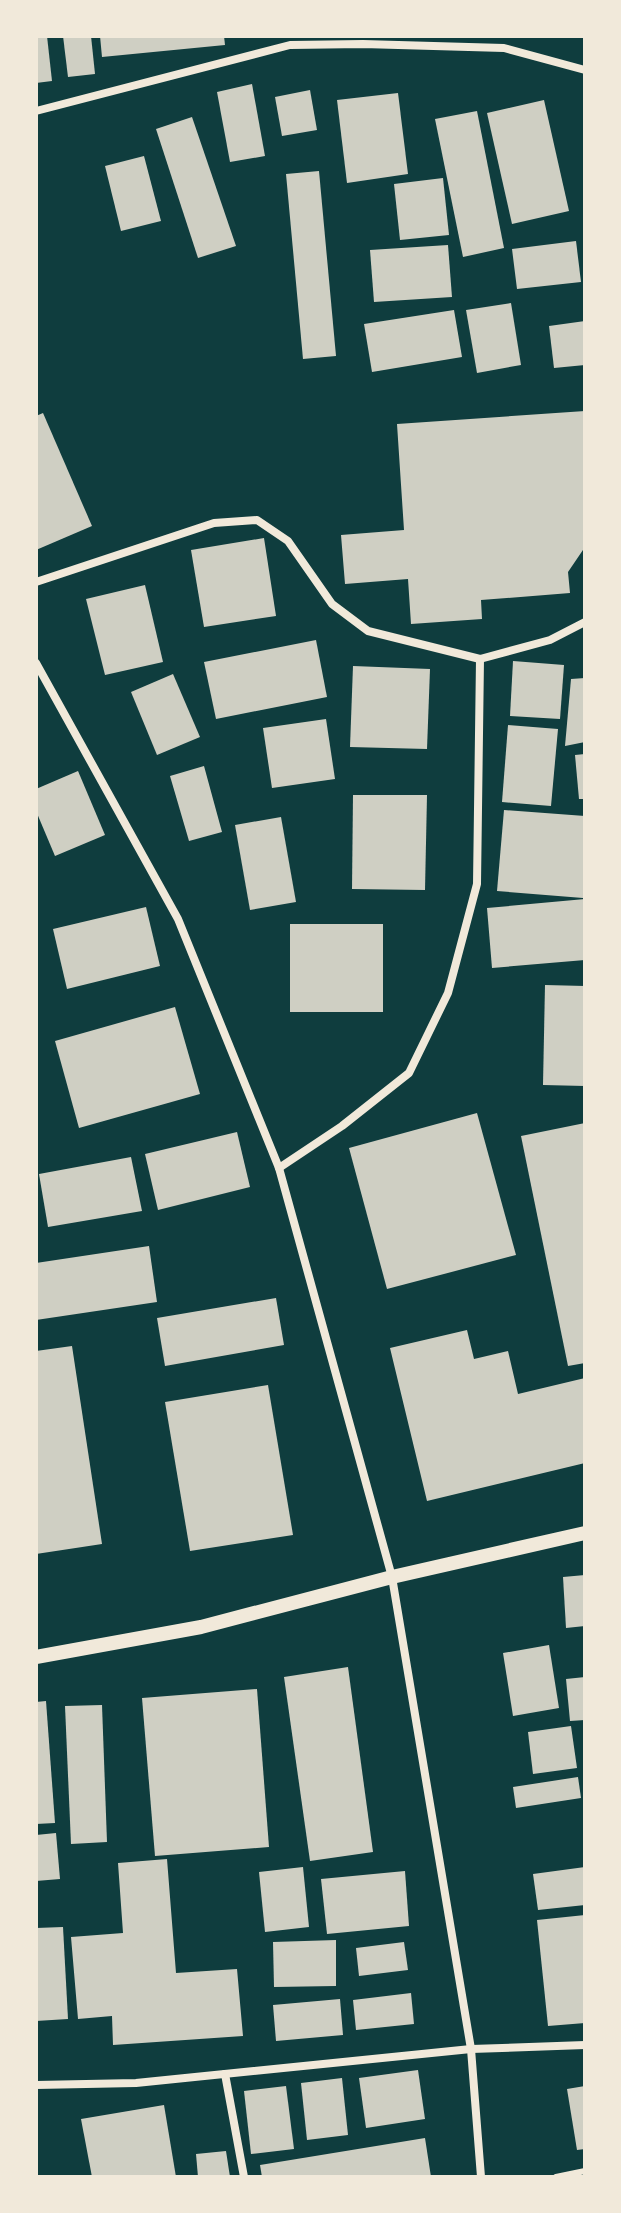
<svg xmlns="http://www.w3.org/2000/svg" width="621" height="2213" font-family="Karla,sans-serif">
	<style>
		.building { fill: #cfcfc3 }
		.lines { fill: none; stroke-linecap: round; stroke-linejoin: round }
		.service { stroke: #f1e9da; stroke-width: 6 }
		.minor { stroke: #f1e9da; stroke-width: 8 }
		.tertiary { stroke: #f1e9da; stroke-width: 14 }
	</style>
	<rect width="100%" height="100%" fill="#0f3d3e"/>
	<g class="building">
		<path d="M36,36H47L52,81L36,83Z"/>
		<path d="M63,36H91L95,74L68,77Z"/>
		<path d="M100,36H224L225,45L102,57Z"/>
		<path d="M252,84L265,156L230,162L217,92Z"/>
		<path d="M310,90L317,130L282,136L275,97Z"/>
		<path d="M398,93L408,174L347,183L337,100Z"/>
		<path d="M544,100L569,211L512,224L487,113Z"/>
		<path d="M477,111L504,248L463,257L435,119Z"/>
		<path d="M192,117L236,246L198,258L156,129Z"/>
		<path d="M144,156L161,221L121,231L105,166Z"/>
		<path d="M319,171L336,356L303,359L286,174Z"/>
		<path d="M443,178L449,235L400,240L394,184Z"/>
		<path d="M576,241L581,282L517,289L512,249Z"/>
		<path d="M448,245L452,297L374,302L370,250Z"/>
		<path d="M511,303L521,365L477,373L466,310Z"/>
		<path d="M454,310L462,357L372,372L364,324Z"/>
		<path d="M585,321V365L554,368L549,326Z"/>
		<path d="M585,411V547L568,572L570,593L481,600L482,619L411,624L408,579L345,584L341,535L404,530L397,424Z"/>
		<path d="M43,413L92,526L36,550V416Z"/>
		<path d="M264,538L276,616L204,627L191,550Z"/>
		<path d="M145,585L163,662L105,675L86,599Z"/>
		<path d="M316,640L327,697L216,719L204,662Z"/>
		<path d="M513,661L564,665L560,719L510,716Z"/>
		<path d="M353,666L430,669L427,749L350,747Z"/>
		<path d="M173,674L200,737L157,755L131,692Z"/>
		<path d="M585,678V742L565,746L571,679Z"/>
		<path d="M326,719L335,779L272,788L263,728Z"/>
		<path d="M508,725L558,729L551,806L502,802Z"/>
		<path d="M585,754V799H579L575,755Z"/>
		<path d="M204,766L222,832L189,841L170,776Z"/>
		<path d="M78,771L105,835L55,856L36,811V789Z"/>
		<path d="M353,795H427L425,890L352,889Z"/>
		<path d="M504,810L585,816L583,898L497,891Z"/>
		<path d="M281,817L296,902L250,910L235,825Z"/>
		<path d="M585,899V960L492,968L487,908Z"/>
		<path d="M146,907L160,966L67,989L53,929Z"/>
		<rect x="290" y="924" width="93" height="88"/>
		<path d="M545,985L585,986V1086L543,1085Z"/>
		<path d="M175,1007L200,1094L79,1128L55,1041Z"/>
		<path d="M477,1113L516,1255L387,1289L349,1148Z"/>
		<path d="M585,1123V1363L568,1366L521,1136Z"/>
		<path d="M237,1132L250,1187L158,1210L145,1154Z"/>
		<path d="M131,1157L142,1211L48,1227L39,1174Z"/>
		<path d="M149,1246L157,1302L36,1320V1263Z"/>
		<path d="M276,1298L284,1345L165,1366L157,1318Z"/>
		<path d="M467,1330L474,1359L508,1351L518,1394L585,1378V1463L427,1501L390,1348Z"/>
		<path d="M72,1346L102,1544L36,1554V1351Z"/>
		<path d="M268,1385L293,1535L190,1551L165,1402Z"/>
		<path d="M585,1575V1626L566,1628L563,1577Z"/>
		<path d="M549,1645L559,1708L513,1716L503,1653Z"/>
		<path d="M348,1667L373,1852L310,1861L284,1677Z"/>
		<path d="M585,1677V1720L570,1721L566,1679Z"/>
		<path d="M257,1689L269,1847L155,1856L142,1698Z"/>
		<path d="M46,1701L55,1823L36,1824V1702Z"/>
		<path d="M102,1705L107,1842L71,1844L65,1706Z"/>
		<path d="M571,1726L577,1768L533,1774L528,1732Z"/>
		<path d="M578,1777L581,1798L516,1808L513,1787Z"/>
		<path d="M56,1833L60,1879L36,1881V1835Z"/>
		<path d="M167,1859L176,1973L237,1969L243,2036L113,2045L112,2016L78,2019L71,1937L123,1933L118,1863Z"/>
		<path d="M303,1867L309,1927L265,1932L259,1872Z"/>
		<path d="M585,1867V1905L538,1910L533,1874Z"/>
		<path d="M405,1871L409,1926L327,1934L321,1879Z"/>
		<path d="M585,1915V2023L548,2026L537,1920Z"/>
		<path d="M63,1927L68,2019L36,2021V1928Z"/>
		<path d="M336,1940V1986L274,1987L273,1942Z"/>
		<path d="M404,1942L408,1970L359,1976L356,1948Z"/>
		<path d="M411,1993L414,2024L356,2030L353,2000Z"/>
		<path d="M340,1999L343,2035L276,2041L273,2005Z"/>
		<path d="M418,2070L425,2119L366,2128L359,2078Z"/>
		<path d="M342,2078L348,2135L307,2140L301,2083Z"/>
		<path d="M286,2086L294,2149L251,2154L244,2091Z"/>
		<path d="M585,2086V2149L577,2150L567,2089Z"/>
		<path d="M164,2105L176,2177H92L81,2119Z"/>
		<path d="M425,2138L431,2177H262L260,2165Z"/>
		<path d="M226,2151L230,2177H198L196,2154Z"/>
	</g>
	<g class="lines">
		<path class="service" d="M556,2177L585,2171"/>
		<g class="minor">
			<path d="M36,111L290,45L363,44L504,48L585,70"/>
			<path d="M36,582L214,523L257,520L288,541L332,604L368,631L480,659"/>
			<path d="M36,663L178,919L279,1168L392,1577L471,2049L481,2177"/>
			<path d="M279,1168L342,1126L409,1073L448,993L477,884L480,659L550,640L585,622"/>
			<path d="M225,2074L244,2177"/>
			<path d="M36,2085L136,2083L471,2049L585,2045"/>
		</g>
		<path class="tertiary" d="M36,1657L201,1627L392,1577L585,1533"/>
	</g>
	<rect width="621" height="2213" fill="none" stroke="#f1e9da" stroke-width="76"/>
</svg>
